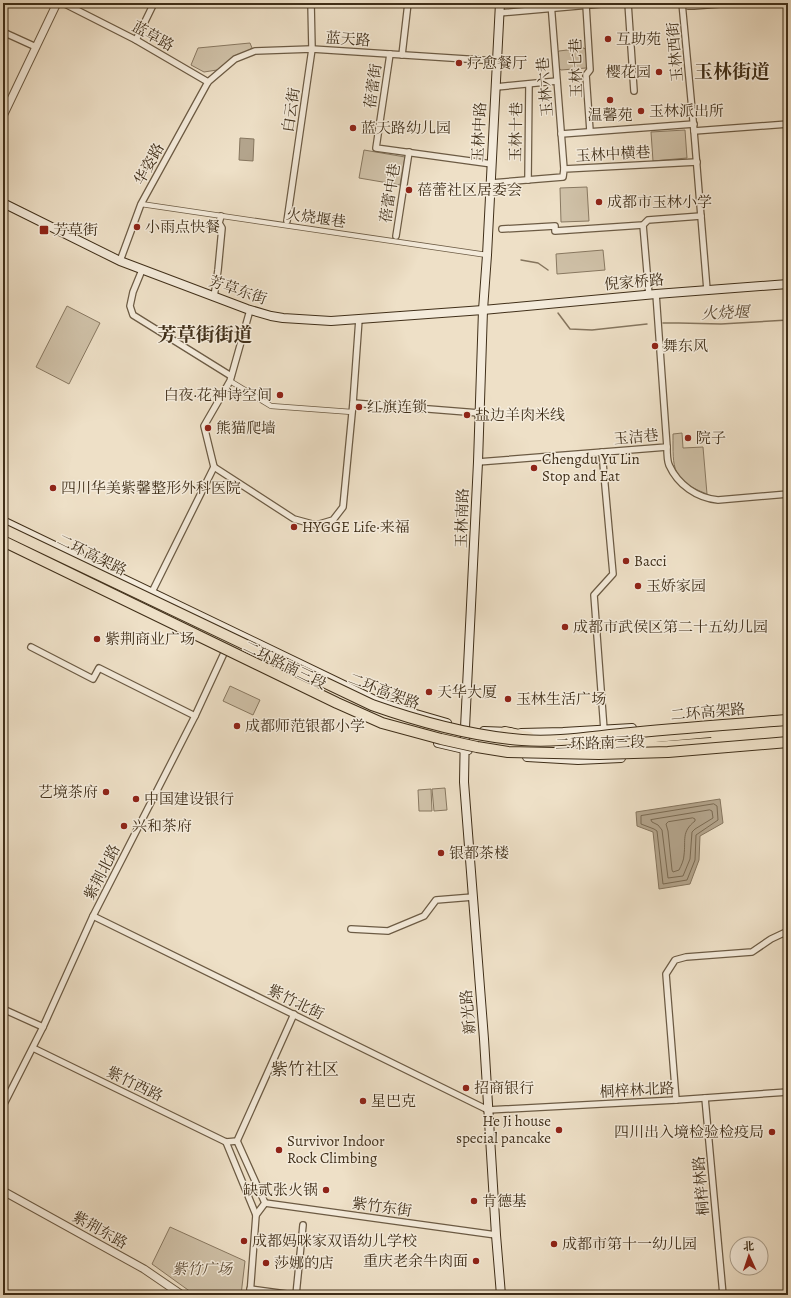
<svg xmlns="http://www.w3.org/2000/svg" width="791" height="1298" font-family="Alegreya,'Noto Serif SC',serif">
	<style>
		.green { fill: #d0c2a9; stroke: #887861 }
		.water { fill: #b3a48c; stroke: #85755e }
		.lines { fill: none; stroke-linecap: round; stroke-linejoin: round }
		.shore { stroke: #7a6a52; stroke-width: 1 }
		.stream { stroke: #85755e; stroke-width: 1.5 }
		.pedestrian-casing { stroke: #6c5b44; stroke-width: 6 }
		.minor-casing { stroke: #6c5b44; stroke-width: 8 }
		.tertiary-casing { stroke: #6c5b44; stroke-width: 9 }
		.secondary-casing { stroke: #402f19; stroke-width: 10 }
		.trunk-casing { stroke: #402f19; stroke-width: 12 }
		.pedestrian { stroke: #f4ebdb; stroke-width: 4.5 }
		.minor { stroke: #f4ebdb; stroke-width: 5.5 }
		.tertiary { stroke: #f4ebdb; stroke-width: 7 }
		.secondary { stroke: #f4ebdb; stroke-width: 8 }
		.trunk { stroke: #eee0c7; stroke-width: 10 }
		.trunk-bridge-casing { stroke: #402f19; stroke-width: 12; stroke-linecap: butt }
		.trunk-bridge { stroke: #eee0c7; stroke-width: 10 }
		.poi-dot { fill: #8f2418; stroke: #f4ebdb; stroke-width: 1.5 }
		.labels { text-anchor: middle; stroke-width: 3; stroke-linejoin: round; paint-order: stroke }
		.street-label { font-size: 15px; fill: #402f19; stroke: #f4ebdb }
		.poi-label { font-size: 15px; fill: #402f19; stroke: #f4ebdb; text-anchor: start }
		.park-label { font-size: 15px; font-style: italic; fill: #5d4c36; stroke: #f4ebdb }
		.water-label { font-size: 16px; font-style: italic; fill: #5d4c36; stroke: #f4ebdb }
		.quarter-label { font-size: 17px; fill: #402f19; stroke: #f4ebdb }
		.district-label { font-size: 19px; font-weight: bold; fill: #402f19; stroke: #f4ebdb }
	</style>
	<rect width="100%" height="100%" fill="#eee0c7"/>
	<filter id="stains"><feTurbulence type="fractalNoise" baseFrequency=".005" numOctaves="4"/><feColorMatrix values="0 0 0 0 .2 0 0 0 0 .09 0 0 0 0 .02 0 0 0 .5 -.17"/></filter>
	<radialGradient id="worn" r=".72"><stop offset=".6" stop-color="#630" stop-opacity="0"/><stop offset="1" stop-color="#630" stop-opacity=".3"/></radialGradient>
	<g class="green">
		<path d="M250,43L252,48L217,70L204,72L191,65L198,48Z"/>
		<path d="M584,48L587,51L588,66L586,68L561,70L558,68L557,53L559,51Z"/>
		<path d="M685,130L687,158L653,161L651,132Z"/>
		<path d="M364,150L405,157L400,185L359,178Z"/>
		<path d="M587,187L589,221L561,222L560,188Z"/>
		<path d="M603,250L605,270L557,274L556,254Z"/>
		<path d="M67,306L100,323L69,384L36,367Z"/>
		<path d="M682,433L683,448L703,447L707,494C671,480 673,469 673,434Z"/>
		<path d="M230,686L260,700L253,715L223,701Z"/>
		<path d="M445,788L447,810L434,811L432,789Z"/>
		<path d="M431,789L432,811H419L418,790Z"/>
		<path d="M170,1227L245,1261L241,1295H195L152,1264Z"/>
	</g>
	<g class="water">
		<path d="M240,138L254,139L253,161L239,160Z"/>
		<path d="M720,799L723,823L700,836L699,860L690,884L659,889L653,832L637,826L636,812Z"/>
	</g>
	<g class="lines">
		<g class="shore">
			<path d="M714,804L717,806L718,820L696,835L695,860L687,880L663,884L657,831L654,829L641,824V816Z"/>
			<path d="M710,810L712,811L713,818L695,829L692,832L690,859L683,876L668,878L662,830L658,825L652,822L651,820Z"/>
			<path d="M693,818L695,819V821C681,832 686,840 684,855C684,860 681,866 679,870L673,872L672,870L668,831L666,824L668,822Z"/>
		</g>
		<g class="stream">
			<path d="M521,260L538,263L548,270"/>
			<path d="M558,313L570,329L592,330L647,324"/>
			<path d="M663,323H679L721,324L788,320"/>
		</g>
		<g class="pedestrian-casing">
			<g id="pedestrian">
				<path d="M141,204L487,255"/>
				<path d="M230,381L271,406L352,412"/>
			</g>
		</g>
		<g class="minor-casing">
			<g id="minor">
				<path d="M63,3L136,40L208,82"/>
				<path d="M551,3L564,169"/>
				<path d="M628,3L634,91"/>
				<path d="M682,3L694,131L707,290"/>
				<path d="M682,3L688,6H694L733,3"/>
				<path d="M586,5L590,70L586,75L590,131"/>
				<path d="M499,13L612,3"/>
				<path d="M3,32L36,47"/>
				<path d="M136,40L154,3"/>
				<path d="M390,54L376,148L492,164"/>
				<path d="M402,55L408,3"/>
				<path d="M496,87L557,81"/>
				<path d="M694,131L788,124"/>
				<path d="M561,134L694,124"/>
				<path d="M528,180L529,84"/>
				<path d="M491,183L563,177L564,169L697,162"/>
				<path d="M287,221L312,49L311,3"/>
				<path d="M643,225L649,295"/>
				<path d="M502,229L555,226V231L643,225L648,220L701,216"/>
				<path d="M396,236L409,152"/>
				<path d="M120,261L141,204L208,82L235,59L255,51L312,49L497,61"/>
				<path d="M142,270L133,292L130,306L133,315L231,376"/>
				<path d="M214,297L218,270L222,228L219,223L221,216"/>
				<path d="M787,367L788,382"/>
				<path d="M353,403L479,413"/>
				<path d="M667,447C667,453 667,460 669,465C678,485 697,498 718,500L788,494"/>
				<path d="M602,452L613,574L594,595L604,730"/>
				<path d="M478,462L667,447L656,294"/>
				<path d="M214,467L294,519L316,525L333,520L343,507L353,403L359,319"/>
				<path d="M152,592L214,467L204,426L230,381L250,310"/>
				<path d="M31,647L93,679L99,668L195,716"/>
				<path d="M93,916L488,1110L676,1100L788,1092"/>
				<path d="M351,929L388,931L424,916L436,900L473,897"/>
				<path d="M3,1009L43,1027"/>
				<path d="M33,1048L226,1142L237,1141L294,1014"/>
				<path d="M705,1098L723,1295"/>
				<path d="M676,1100L666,974L675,960L686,957L752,952L771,939L788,931"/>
				<path d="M3,1106L43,1027L93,916L195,716L225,651"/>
				<path d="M237,1141L265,1203"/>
				<path d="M226,1142L256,1215L250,1295"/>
				<path d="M265,1203L496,1235"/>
				<path d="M256,1215L265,1203"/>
				<path d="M250,1289L294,1295"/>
				<path d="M296,1295L303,1225"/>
				<path d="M784,1295H788"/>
			</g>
		</g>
		<g class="tertiary-casing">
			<g id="tertiary">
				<path d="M3,116L57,3"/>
				<path d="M3,1191L144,1269L182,1295"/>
			</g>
		</g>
		<g class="secondary-casing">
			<g id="secondary">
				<path d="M500,3L487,255L483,310L478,462L465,728L464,782L484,1039L496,1235L501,1295"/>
				<path d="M3,203L120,261L247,309L271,316L283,318L331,321L359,319L483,310L656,294L788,284"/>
				<path d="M3,521L377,701L416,714L447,723"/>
				<path d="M484,731L510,732"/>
				<path d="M521,733L563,732L632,728"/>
				<path d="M438,743L468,750"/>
				<path d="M527,757L578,760L621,758"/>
			</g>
		</g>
		<g class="trunk-casing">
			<g id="trunk">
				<path d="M505,732L529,737"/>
				<path d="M716,739L788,733"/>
				<path d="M595,741L622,740L788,725"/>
				<path d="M642,748L724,742"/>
				<path d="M580,750L650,744"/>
			</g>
		</g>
		<use href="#pedestrian" class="pedestrian"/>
		<use href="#minor" class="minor"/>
		<use href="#tertiary" class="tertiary"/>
		<use href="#secondary" class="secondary"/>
		<use href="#trunk" class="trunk"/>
		<g class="trunk-bridge-casing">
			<g id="trunk-bridge">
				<path d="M3,529L372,705C420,722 471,736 522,740C558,743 595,736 631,733C683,728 736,724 788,720"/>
				<path d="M3,541L337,703L382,723L441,739L477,747L508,752L599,754L668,752L788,742"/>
			</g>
		</g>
		<use href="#trunk-bridge" class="trunk-bridge"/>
	</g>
	<g class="poi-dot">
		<circle cx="608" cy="39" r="4"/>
		<circle cx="459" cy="63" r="4"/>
		<circle cx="659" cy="72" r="4"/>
		<circle cx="610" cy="100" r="4"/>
		<circle cx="641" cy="111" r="4"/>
		<circle cx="353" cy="128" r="4"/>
		<circle cx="409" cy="190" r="4"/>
		<circle cx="599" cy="202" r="4"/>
		<circle cx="137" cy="227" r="4"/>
		<rect x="39" y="225" width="10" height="10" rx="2"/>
		<circle cx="655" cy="346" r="4"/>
		<circle cx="280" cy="395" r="4"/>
		<circle cx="359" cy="407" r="4"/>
		<circle cx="467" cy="415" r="4"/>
		<circle cx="208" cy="428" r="4"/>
		<circle cx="688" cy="438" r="4"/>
		<circle cx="534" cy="468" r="4"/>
		<circle cx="53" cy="488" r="4"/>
		<circle cx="294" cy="527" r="4"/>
		<circle cx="626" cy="561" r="4"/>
		<circle cx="638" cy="586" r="4"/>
		<circle cx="565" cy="627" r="4"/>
		<circle cx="97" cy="639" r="4"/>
		<circle cx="429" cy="692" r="4"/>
		<circle cx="508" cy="699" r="4"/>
		<circle cx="237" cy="726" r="4"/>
		<circle cx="106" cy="792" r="4"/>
		<circle cx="136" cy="799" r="4"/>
		<circle cx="124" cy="826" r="4"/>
		<circle cx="441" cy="853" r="4"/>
		<circle cx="466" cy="1088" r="4"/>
		<circle cx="363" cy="1101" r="4"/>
		<circle cx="559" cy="1130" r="4"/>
		<circle cx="772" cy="1132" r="4"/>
		<circle cx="279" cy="1150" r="4"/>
		<circle cx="326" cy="1190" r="4"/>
		<circle cx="474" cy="1201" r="4"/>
		<circle cx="244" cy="1241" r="4"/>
		<circle cx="554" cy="1244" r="4"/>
		<circle cx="476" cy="1261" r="4"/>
		<circle cx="266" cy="1263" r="4"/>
	</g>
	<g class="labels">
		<g class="street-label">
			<text transform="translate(153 36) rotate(29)" y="5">蓝草路</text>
			<text transform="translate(348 39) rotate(4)" y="5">蓝天路</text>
			<text transform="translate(675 52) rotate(-95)" y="5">玉林西街</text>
			<text transform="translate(576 68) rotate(-91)" y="5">玉林七巷</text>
			<text transform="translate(373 86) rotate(-82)" y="5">蓓蕾街</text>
			<text transform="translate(545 87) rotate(-95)" y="5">玉林六巷</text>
			<text transform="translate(291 110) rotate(-81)" y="5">白云街</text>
			<text transform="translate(479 132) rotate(-87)" y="5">玉林中路</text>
			<text transform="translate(516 132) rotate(-89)" y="5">玉林十巷</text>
			<text transform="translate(613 154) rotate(-3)" y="5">玉林中横巷</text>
			<text transform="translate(149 164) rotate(-61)" y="5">华姿路</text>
			<text transform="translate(390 193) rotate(-81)" y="5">蓓蕾中巷</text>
			<text transform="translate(316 218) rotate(8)" y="5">火烧堰巷</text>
			<text transform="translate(634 282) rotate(-5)" y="5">倪家桥路</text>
			<text transform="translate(238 290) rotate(19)" y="5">芳草东街</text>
			<text transform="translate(636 437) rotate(-5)" y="5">玉洁巷</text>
			<text transform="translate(462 518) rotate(-88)" y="5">玉林南路</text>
			<text transform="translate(92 555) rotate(26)" y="5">二环高架路</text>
			<text transform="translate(285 665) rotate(26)" y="5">二环路南三段</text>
			<text transform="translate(384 691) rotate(21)" y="5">二环高架路</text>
			<text transform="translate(708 712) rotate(-5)" y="5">二环高架路</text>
			<text transform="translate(600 743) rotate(-2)" y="5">二环路南三段</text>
			<text transform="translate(102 872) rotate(-63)" y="5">紫荆北路</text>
			<text transform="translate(296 1002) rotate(26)" y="5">紫竹北街</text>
			<text transform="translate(468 1012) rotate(-95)" y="5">新光路</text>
			<text transform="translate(135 1084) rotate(26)" y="5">紫竹西路</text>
			<text transform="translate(637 1090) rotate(-3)" y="5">桐梓林北路</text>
			<text transform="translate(701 1186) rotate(-95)" y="5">桐梓林路</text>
			<text transform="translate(382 1207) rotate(8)" y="5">紫竹东街</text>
			<text transform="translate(100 1230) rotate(29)" y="5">紫荆东路</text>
		</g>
		<g class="poi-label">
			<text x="616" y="44">互助苑</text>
			<text x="467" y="68">疗愈餐厅</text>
			<text x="651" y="77" text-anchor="end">樱花园</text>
			<text x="649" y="116">玉林派出所</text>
			<text x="610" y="120" text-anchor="middle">温馨苑</text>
			<text x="361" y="133">蓝天路幼儿园</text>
			<text x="417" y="195">蓓蕾社区居委会</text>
			<text x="607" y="207">成都市玉林小学</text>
			<text x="145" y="232">小雨点快餐</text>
			<text x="53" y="235">芳草街</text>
			<text x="663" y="351">舞东风</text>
			<text x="272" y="400" text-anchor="end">白夜·花神诗空间</text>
			<text x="367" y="412">红旗连锁</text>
			<text x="475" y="420">盐边羊肉米线</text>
			<text x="216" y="433">熊猫爬墙</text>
			<text x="696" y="443">院子</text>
			<text x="542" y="464">Chengdu Yu Lin<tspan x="542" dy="17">Stop and Eat</tspan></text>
			<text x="61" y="493">四川华美紫馨整形外科医院</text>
			<text x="302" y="532">HYGGE Life·来福</text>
			<text x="634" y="566">Bacci</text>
			<text x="646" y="591">玉娇家园</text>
			<text x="573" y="632">成都市武侯区第二十五幼儿园</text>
			<text x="105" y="644">紫荆商业广场</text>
			<text x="437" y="697">天华大厦</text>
			<text x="516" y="704">玉林生活广场</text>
			<text x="245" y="731">成都师范银都小学</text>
			<text x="98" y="797" text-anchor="end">艺境茶府</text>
			<text x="144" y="804">中国建设银行</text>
			<text x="132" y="831">兴和茶府</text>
			<text x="449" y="858">银都茶楼</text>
			<text x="474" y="1093">招商银行</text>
			<text x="371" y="1106">星巴克</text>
			<text x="551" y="1126" text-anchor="end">He Ji house<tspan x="551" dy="17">special pancake</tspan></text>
			<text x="764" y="1137" text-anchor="end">四川出入境检验检疫局</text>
			<text x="287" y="1146">Survivor Indoor<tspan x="287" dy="17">Rock Climbing</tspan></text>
			<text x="318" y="1195" text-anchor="end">缺贰张火锅</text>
			<text x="482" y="1206">肯德基</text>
			<text x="252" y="1246">成都妈咪家双语幼儿学校</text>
			<text x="562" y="1249">成都市第十一幼儿园</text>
			<text x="468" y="1266" text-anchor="end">重庆老余牛肉面</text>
			<text x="274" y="1268">莎娜的店</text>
		</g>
		<g class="park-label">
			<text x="202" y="1274">紫竹广场</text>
		</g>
		<g class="water-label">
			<text transform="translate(725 312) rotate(-2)" y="6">火烧堰</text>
		</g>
		<g class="quarter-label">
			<text x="305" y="1075">紫竹社区</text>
		</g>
		<g class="district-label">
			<text x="732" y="78">玉林街道</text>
			<text x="205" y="341">芳草街街道</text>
		</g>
	</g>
	<rect width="791" height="1298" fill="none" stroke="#eee0c7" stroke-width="16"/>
	<rect x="4" y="4" width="783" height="1290" fill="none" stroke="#402f19" stroke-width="2"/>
	<rect x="8" y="8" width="775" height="1282" fill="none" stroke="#402f19"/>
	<g transform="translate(749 1256) rotate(357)"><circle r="19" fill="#f4ebdb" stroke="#aca08d"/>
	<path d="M0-3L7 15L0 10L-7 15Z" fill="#8f2418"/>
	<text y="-6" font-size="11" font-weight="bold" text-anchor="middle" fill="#402f19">北</text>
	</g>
	<rect width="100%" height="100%" filter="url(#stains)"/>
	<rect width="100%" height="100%" fill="url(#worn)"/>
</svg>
